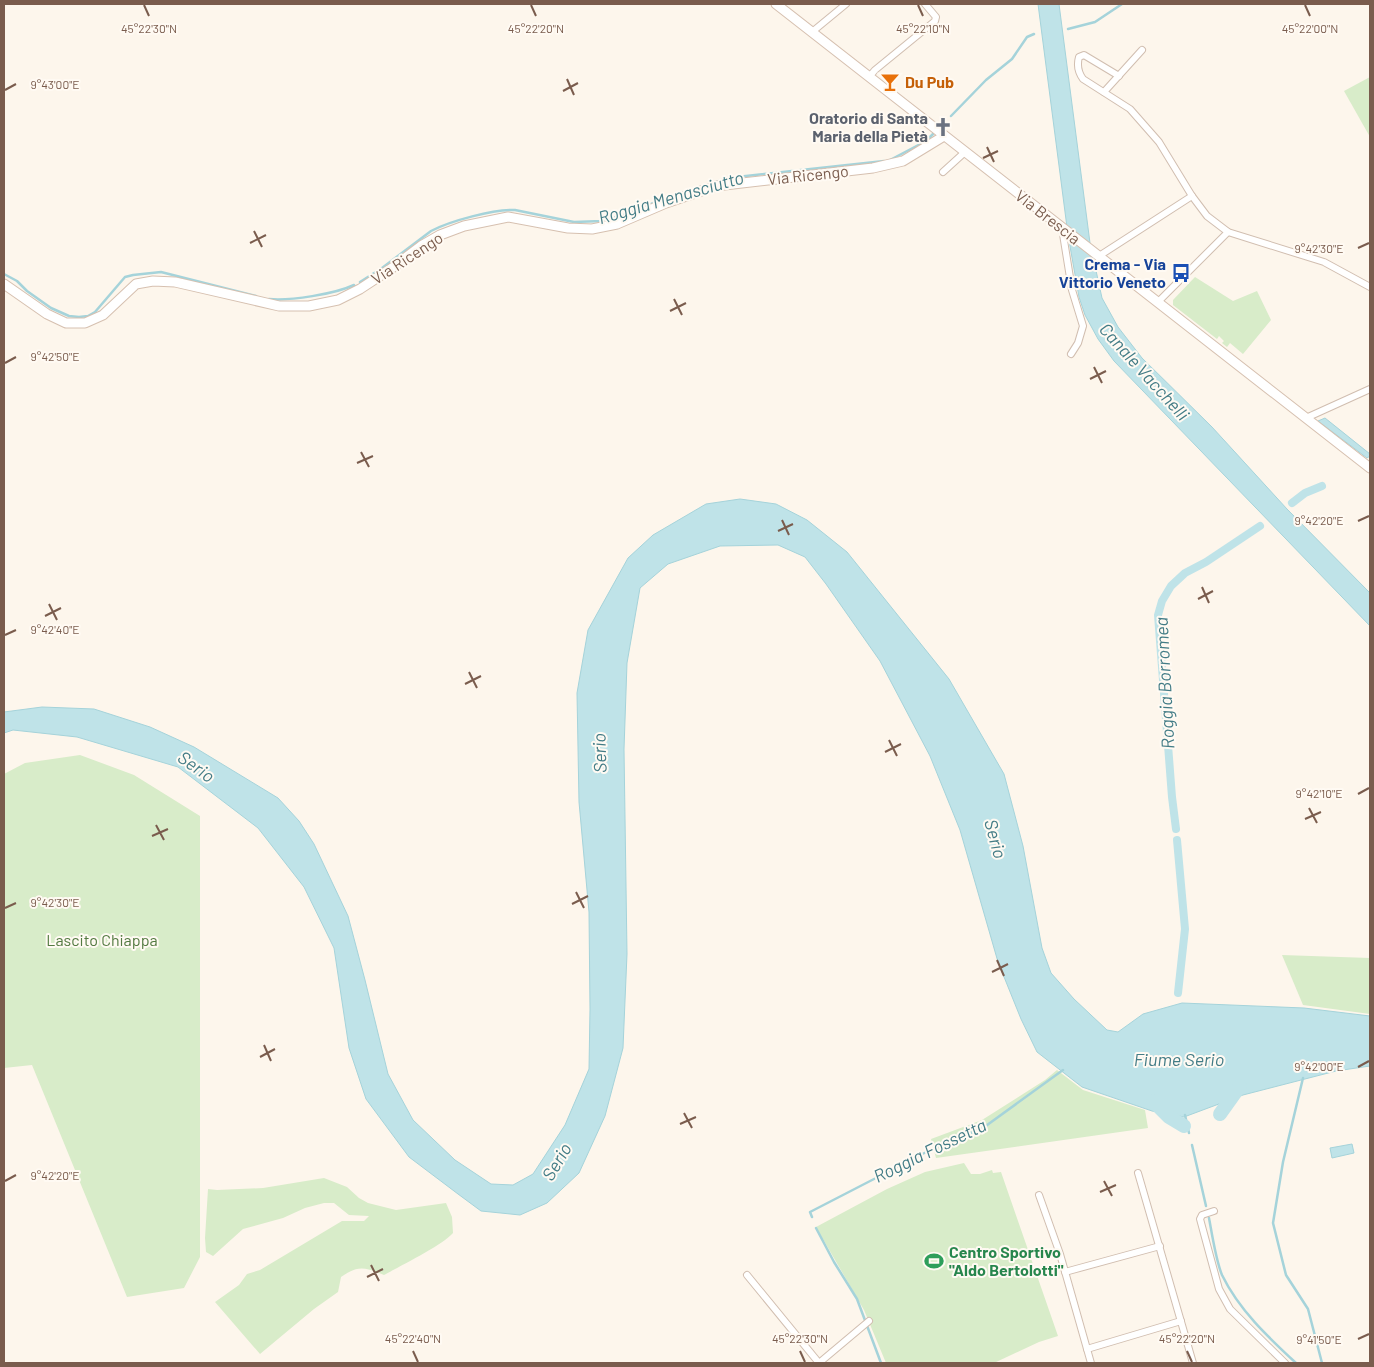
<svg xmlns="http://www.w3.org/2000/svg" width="1374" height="1367" font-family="Barlow,sans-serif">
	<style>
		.green { fill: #d8ecc9 }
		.water { fill: #bfe3e8; stroke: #a5d3da }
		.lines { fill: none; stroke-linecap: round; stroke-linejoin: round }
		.stream { stroke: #a5d3da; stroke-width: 2.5 }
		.canal { stroke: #bfe3e8; stroke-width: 8 }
		.river { stroke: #bfe3e8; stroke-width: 14 }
		.street-casing { stroke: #d1beb0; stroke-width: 8 }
		.secondary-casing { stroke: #d6c0b0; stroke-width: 11 }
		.street { stroke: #fff; stroke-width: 6 }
		.secondary { stroke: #fff; stroke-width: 9 }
		.ticks { fill: none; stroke: #7a5c4d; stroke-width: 2 }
		.labels { text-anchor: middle; stroke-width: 4; stroke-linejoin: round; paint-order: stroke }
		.food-label { font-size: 16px; font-weight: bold; fill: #c56008; stroke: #fffaf3; text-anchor: start }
		.worship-label { font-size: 16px; font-weight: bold; fill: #5b616d; stroke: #fffaf3; text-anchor: end }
		.street-label { font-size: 16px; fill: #7a5c4d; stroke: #fffaf3 }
		.transit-label { font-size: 16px; font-weight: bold; fill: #164399; stroke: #fffaf3; text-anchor: end }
		.park-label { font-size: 16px; fill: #537a41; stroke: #fffaf3 }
		.leisure-label { font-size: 16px; font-weight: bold; fill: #27864d; stroke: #fffaf3; text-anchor: start }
		.water-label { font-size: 18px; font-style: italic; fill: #437c86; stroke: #fffaf3 }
		.ticks-label { font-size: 12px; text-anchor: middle; fill: #7a5c4d; stroke: #fffaf3; stroke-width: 4; stroke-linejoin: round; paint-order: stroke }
	</style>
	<rect width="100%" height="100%" fill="#fdf6ec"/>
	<g class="green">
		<path d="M1370,77V137L1344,91Z"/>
		<path d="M1195,277L1233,301L1257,291L1271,320L1243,354L1230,343L1227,347L1222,343L1224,341L1219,336L1217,339L1173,305V300Z"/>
		<path d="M80,755L134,775L200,816V1257L184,1288L127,1297L32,1065L4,1068V774L25,763Z"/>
		<path d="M1282,955L1370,958V1014L1303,1005Z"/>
		<path d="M1057,1070L1083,1090L1145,1110L1148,1128L936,1158L931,1139L982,1120L1045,1080Z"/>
		<path d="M964,1163L971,1174H980L992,1170L993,1173L1001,1172L1058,1336L1039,1342L994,1363H886L864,1310L816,1227L887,1189L925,1172Z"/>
		<path d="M324,1178L347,1187L359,1198L368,1203L396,1210L446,1203L452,1217L453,1233C443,1245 400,1266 384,1275C365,1267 358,1265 341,1277L338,1292L314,1309L260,1354L215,1302L239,1285L247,1274L260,1270L342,1221H364L369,1216L349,1215L334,1203H324L305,1208L283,1218L243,1229L213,1256L206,1252L205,1238L208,1189L217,1190L263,1188Z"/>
	</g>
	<g class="water">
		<path d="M1038,4H1059L1090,243L1102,298L1118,327L1142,358L1212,427L1287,509L1370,593V626L1114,361L1098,339L1085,315L1079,297L1068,235Z"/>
		<path d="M1325,418L1370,454V456L1367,458L1318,421Z"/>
		<path d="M740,499L776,504L807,520L847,552L949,679L1004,774L1023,846L1042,948L1051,973L1074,999L1107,1030L1118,1032L1143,1014L1182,1003L1304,1008L1370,1016V1066L1336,1071L1243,1095L1184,1117L1152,1111L1082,1087L1037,1052L1021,1019L998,962L960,830L930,756L880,661L826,584L805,557L778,545L720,546L668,564L640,588L627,663L624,749L627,954L623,1048L605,1116L579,1173L547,1203L520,1215L481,1211L458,1194L409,1157L366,1099L349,1048L334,948L304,887L258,828L178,767L77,737L13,730L4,733V712L42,707L94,709L150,727L194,747L278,798L299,821L314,844L348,916L365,980L388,1074L413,1120L455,1160L491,1184L513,1185L533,1174L565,1125L589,1069L590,1009L589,912L579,802L577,693L588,630L628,558L653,535L706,504Z"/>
		<path d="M1352,1144L1354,1153L1332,1158L1330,1148Z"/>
	</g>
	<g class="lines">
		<g class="stream">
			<path d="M1068,29L1095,22L1122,4"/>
			<path d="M951,116L986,80L1012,59L1027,37L1034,34"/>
			<path d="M890,160L926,141L933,134"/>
			<path d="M4,274L17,281L27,291L51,308L69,316L79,317L88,316L95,312L125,277L133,275L161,272L256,296"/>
			<path d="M360,282L382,268L431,231C450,221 494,209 515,210L574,222L602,221L630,213L658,201L728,178L884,161"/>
			<path d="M269,299C290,301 335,294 354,285"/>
			<path d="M1303,1078L1283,1162L1273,1223L1286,1275L1308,1309L1322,1363"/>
			<path d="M1185,1115L1189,1133"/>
			<path d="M1192,1145L1206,1206"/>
			<path d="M812,1217L810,1212L938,1146L983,1128L1063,1070"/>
			<path d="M1209,1218C1212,1234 1216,1261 1222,1275C1239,1310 1268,1337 1296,1363"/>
			<path d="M816,1228L834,1262L857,1299L881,1363"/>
		</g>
		<g class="canal">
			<path d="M1292,503L1305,493L1322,486"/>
			<path d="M1176,829L1172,797L1158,615L1162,601L1171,586L1185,573L1206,562L1260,526"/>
			<path d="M1177,840L1185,929L1178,993"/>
		</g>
		<g class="river">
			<path d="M1153,1101L1169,1117L1184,1126"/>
			<path d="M1220,1114L1240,1086"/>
		</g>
		<g class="street-casing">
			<g id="street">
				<path d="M812,32L846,4"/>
				<path d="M1119,76L1084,55L1079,57C1077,64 1078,72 1083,79L1130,109L1159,142L1192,196L1207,216L1228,232L1324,262L1370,287"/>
				<path d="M869,77L875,70L935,21L936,17L925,4"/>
				<path d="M1104,92L1142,50"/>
				<path d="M943,172L965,152"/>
				<path d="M1062,228L1072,290L1083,326L1078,343L1071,354"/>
				<path d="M1099,256L1192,196"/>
				<path d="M1158,302L1228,232"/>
				<path d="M1306,418L1370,389"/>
				<path d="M1138,1173L1193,1363"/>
				<path d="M1039,1195L1060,1254L1091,1363"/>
				<path d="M1214,1211L1202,1215L1200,1219L1219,1289L1230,1309L1285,1363"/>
				<path d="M1065,1272L1160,1246"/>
				<path d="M747,1275L819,1363"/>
				<path d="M1087,1349L1181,1321"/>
				<path d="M819,1363L869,1321"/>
			</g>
		</g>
		<g class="secondary-casing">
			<g id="secondary">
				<path d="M776,4L1370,468"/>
				<path d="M4,284L47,314L66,323H85L103,315L136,284L153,281L175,282L279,306H309L338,300L360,289L392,268L421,246L440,235L464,226L508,217L568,228L592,229L617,224L666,203L716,186L873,168L903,161L944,136"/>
			</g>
		</g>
		<use href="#street" class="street"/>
		<use href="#secondary" class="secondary"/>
	</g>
	<path class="ticks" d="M144,5L149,16M531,5L536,16M918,5L923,16M1305,5L1310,16M567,79L574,95M5,90L16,84M563,91L578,83M987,147L994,162M983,158L998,151M254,231L262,247M250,243L266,235M1358,248L1369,243M674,299L682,315M670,311L686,303M5,363L16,357M1094,367L1102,383M1090,379L1106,371M361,452L369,467M357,463L373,456M782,520L789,535M1358,521L1369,516M778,531L793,524M1202,587L1209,603M1198,599L1213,591M49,604L57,620M45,616L61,608M5,635L16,630M469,672L477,688M465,684L481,676M889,740L897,756M885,752L901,744M1358,794L1369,788M1309,808L1317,823M1305,819L1321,812M156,825L164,840M152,836L168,829M576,892L584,908M572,904L588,896M5,908L16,903M997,960L1004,976M992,972L1008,964M264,1045L271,1061M260,1057L275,1049M1358,1067L1369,1061M684,1113L692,1128M680,1124L696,1117M5,1181L16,1175M1104,1181L1112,1196M1100,1192L1116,1185M371,1265L379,1281M367,1277L383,1269M1358,1339L1369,1334M413,1351L418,1362M800,1351L805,1362M1187,1351L1192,1362"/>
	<defs>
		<g id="bar-bare" transform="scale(1.5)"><path d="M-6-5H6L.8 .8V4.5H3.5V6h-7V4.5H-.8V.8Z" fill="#e8710a" stroke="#fffaf3" stroke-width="2.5" paint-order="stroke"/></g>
		<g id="church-bare" transform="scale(1.5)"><path d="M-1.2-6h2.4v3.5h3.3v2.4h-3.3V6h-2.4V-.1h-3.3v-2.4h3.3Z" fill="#6b7280" stroke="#fffaf3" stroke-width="2.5" paint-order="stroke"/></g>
		<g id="bus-bare" transform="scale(1.5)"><path d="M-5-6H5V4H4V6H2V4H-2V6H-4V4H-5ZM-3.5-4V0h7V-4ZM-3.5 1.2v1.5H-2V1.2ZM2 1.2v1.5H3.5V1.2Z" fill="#1a4fb4" stroke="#fffaf3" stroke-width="2.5" paint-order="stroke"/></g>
		<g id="stadium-bare" transform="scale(1.5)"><path d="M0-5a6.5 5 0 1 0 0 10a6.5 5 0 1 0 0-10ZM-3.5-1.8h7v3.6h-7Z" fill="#2e9e5b" stroke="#fffaf3" stroke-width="2.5" paint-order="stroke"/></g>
	</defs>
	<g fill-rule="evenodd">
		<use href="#bar-bare" x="890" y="82"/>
		<use href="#church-bare" x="943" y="127"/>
		<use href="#bus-bare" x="1181" y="273"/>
		<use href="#stadium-bare" x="934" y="1261"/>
	</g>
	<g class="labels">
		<g class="food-label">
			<text x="905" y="88">Du Pub</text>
		</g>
		<g class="worship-label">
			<text x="928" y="124">Oratorio di Santa<tspan x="928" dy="18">Maria della Pietà</tspan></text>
		</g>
		<g class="street-label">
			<text transform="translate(808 175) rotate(-6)" y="6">Via Ricengo</text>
			<text transform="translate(1048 217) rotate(38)" y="6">Via Brescia</text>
			<text transform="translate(407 258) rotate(-33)" y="6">Via Ricengo</text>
		</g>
		<g class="transit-label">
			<text x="1166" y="270">Crema - Via<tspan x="1166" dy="18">Vittorio Veneto</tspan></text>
		</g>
		<g class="park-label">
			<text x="102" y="946">Lascito Chiappa</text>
		</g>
		<g class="leisure-label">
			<text x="949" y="1258">Centro Sportivo<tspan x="949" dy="18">"Aldo Bertolotti"</tspan></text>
		</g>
		<g class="water-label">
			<text transform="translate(671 198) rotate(-16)" y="6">Roggia Menasciutto</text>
			<text transform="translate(1144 372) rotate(48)" y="6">Canale Vacchelli</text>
			<text transform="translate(1165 683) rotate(-93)" y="6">Roggia Borromea</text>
			<text transform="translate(600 753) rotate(-92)" y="6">Serio</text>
			<text transform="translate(196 767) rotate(36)" y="6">Serio</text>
			<text transform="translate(995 839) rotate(75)" y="6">Serio</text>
			<text x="1179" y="1066">Fiume Serio</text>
			<text transform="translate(930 1151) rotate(-26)" y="6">Roggia Fossetta</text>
			<text transform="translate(557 1162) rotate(-59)" y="6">Serio</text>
		</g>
	</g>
	<g class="ticks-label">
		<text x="149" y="33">45°22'30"N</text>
		<text x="536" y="33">45°22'20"N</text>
		<text x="1310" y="33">45°22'00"N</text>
		<text x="923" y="33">45°22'10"N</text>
		<text x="55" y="89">9°43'00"E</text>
		<text x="1319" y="253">9°42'30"E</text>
		<text x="55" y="361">9°42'50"E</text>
		<text x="1319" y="525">9°42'20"E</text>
		<text x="55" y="634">9°42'40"E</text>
		<text x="1319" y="798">9°42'10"E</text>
		<text x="55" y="907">9°42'30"E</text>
		<text x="1319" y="1071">9°42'00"E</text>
		<text x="55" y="1180">9°42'20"E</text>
		<text x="413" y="1343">45°22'40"N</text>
		<text x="800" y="1343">45°22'30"N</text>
		<text x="1187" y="1343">45°22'20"N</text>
		<text x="1319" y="1344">9°41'50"E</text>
	</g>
	<rect width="1374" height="1367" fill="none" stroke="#7a5c4d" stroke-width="10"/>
</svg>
